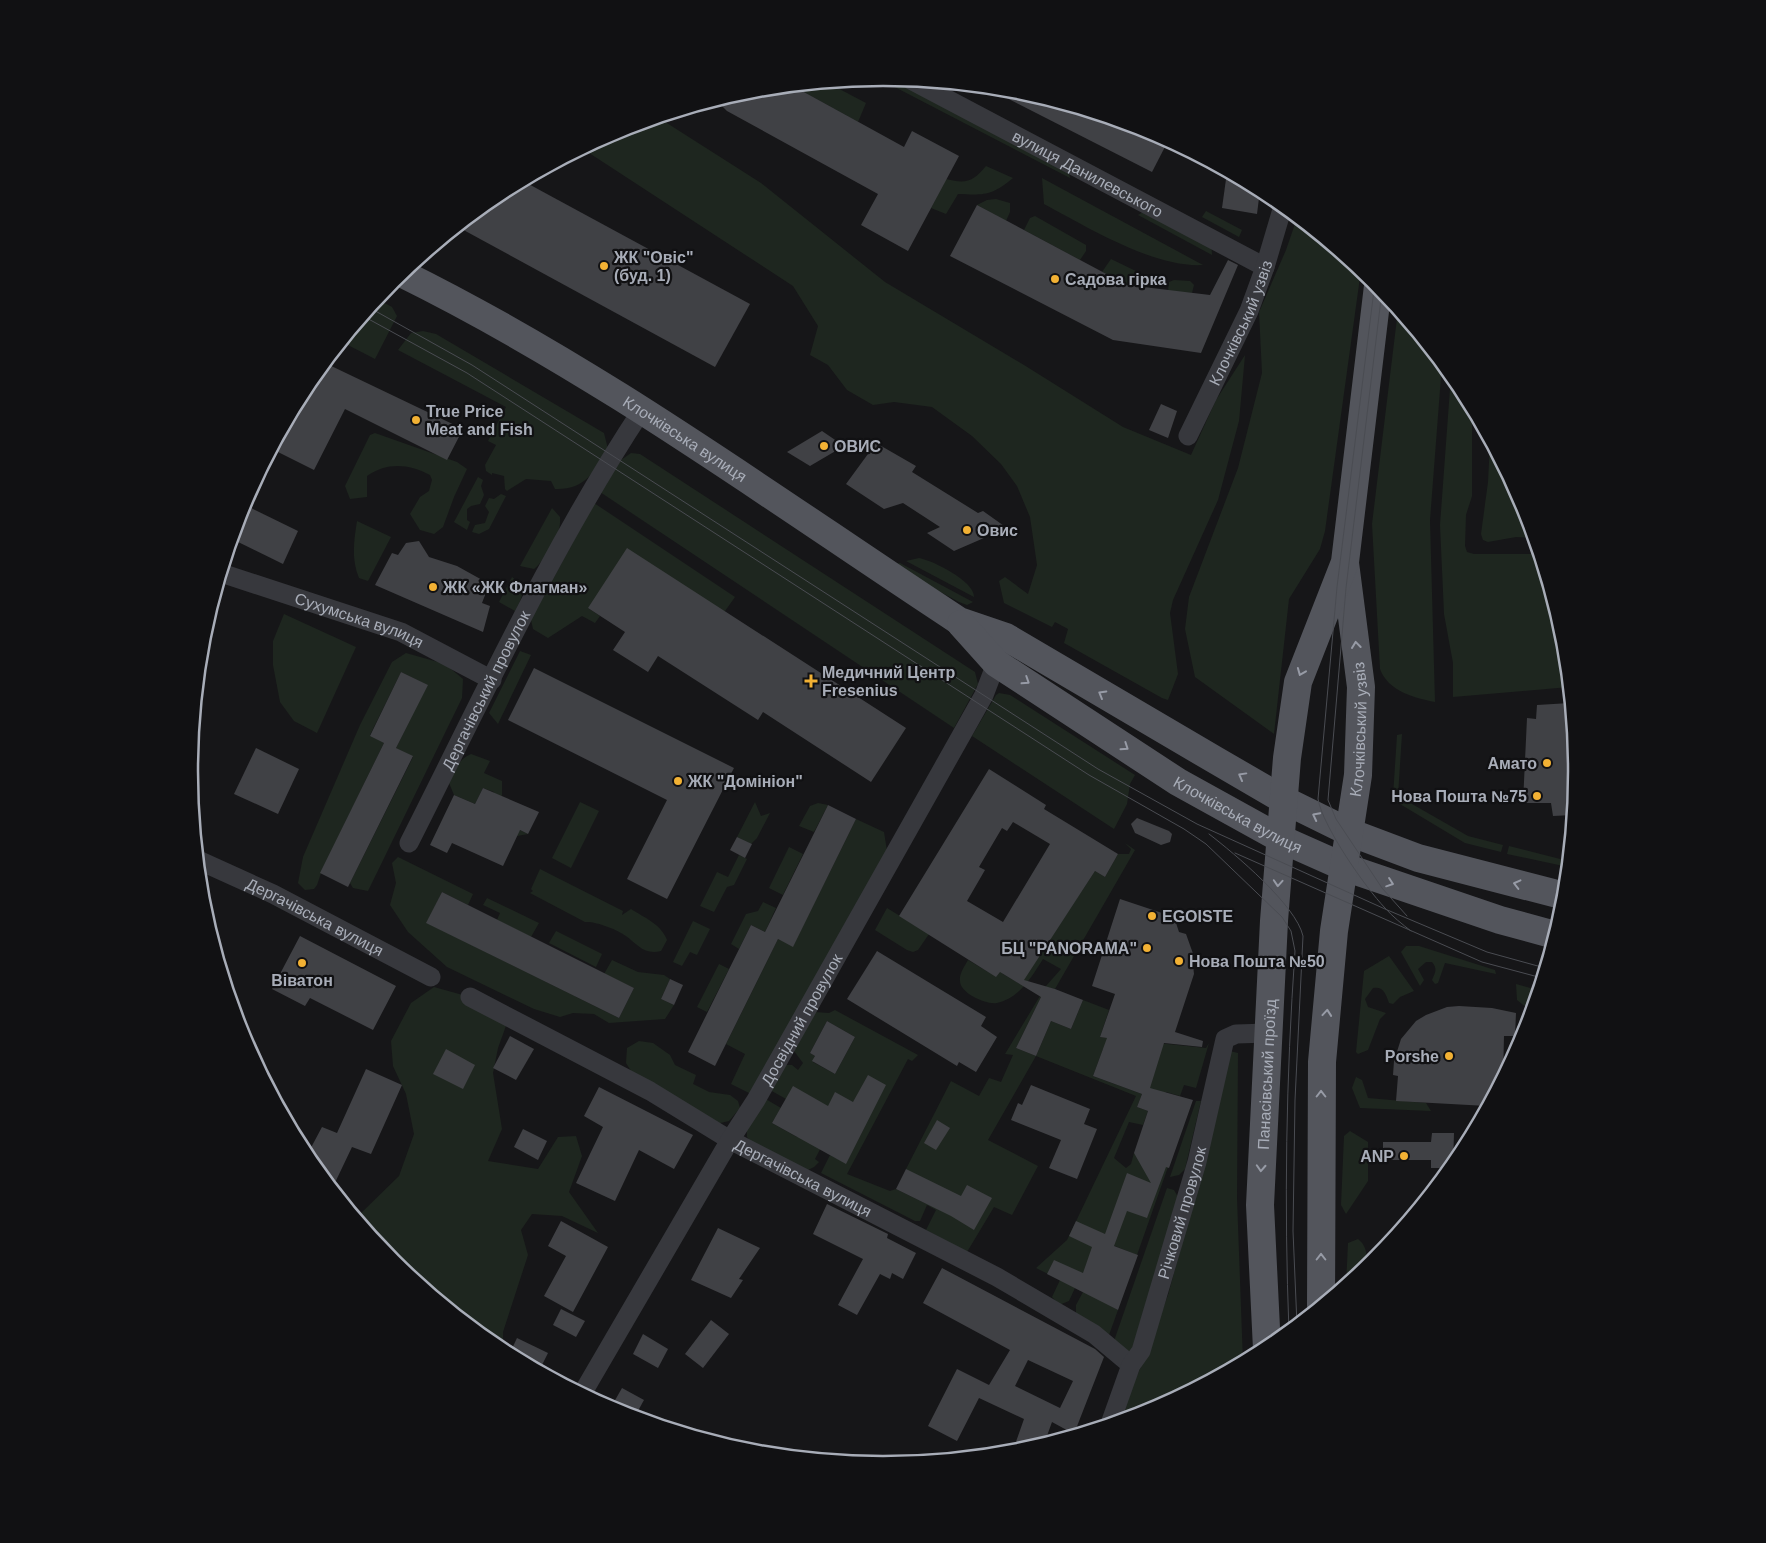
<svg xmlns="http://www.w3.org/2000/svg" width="1766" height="1543" font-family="Arial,sans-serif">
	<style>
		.green { fill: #1e261f; fill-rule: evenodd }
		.building { fill: #404145; fill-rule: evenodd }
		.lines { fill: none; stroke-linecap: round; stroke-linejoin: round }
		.street { stroke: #37383d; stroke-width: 19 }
		.primary { stroke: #53555c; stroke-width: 28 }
		.tram { stroke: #4a4c52; stroke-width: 1 }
		.oneway { stroke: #979ba6 }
		.poi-dot { fill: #f2b134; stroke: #111113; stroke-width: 2 }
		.labels { text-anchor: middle; stroke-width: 4.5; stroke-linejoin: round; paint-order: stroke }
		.street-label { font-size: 16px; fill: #a8adb8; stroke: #111113 }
		.poi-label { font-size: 16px; font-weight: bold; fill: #a8adb8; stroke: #111113; text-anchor: start }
		.rim { fill: none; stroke: #a8adb8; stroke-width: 2.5 }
	</style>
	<rect width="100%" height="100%" fill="#161618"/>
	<g class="green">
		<path d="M896,79L1068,168L1070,178L889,84Z"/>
		<path d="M828,83L866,103L858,122L802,91L806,85Z"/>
		<path d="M659,118L761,183L885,282L1024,365L1123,427L1191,455L1216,400L1245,355L1239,421L1218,500L1173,600L1170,613L1178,674L1168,700L1162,698L1064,643L1068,629L1055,622L1052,627L1004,603L999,581L1005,577L1028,594L1037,565L1030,517L1017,486L1001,464L972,436L932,407L894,402L873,405L847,390L828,365L810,355L818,326L793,286L583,149L618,130Z"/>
		<path d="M986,166L1013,178C991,196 985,195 958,194L946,214L931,208L946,179C966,184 973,182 986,166Z"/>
		<path d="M1042,178L1203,265C1154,268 1087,227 1044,204Z"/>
		<path d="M996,199L1010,203V212L1006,221L977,205L987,200Z"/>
		<path d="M1148,209L1211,242L1212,255L1138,215Z"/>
		<path d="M1206,211L1242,230L1239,237L1202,217Z"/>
		<path d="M1035,216L1086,245V251L1080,260L1024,230L1030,218Z"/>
		<path d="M1297,218L1361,270L1325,531L1320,549L1289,599L1274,734L1195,677L1185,629L1189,597L1238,468L1262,373L1259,312L1286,250Z"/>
		<path d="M1111,259L1140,273L1141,279L1131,286L1102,272Z"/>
		<path d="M1174,280L1190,281L1194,285L1192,293L1168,291L1169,282Z"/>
		<path d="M377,299L392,307L397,316L375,359L342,342Z"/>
		<path d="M1398,310L1442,364L1430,520L1435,702C1414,698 1388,691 1380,669L1372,524Z"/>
		<path d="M423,331L436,334L604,433L608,449C594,472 585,490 555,489L551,481L526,479L507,491L505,489L504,476L492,473V475L486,471L485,465L496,445L488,441L506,407L398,350L411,333Z"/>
		<path d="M1451,375L1460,386L1472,408V496L1466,515L1465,546L1467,552L1474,554H1539L1564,636L1569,687L1453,697V663L1444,614L1440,525Z"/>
		<path d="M375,433L457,462L467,469L454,497L443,527L434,534L420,530L410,514L420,497L429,491L432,480L430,475C408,464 388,462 367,476V497L350,499L345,486L370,435Z"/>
		<path d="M1490,442L1524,506L1534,538L1516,537L1488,542L1483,540L1481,534L1488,482Z"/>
		<path d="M631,453L640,454L975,672L978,684L954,728L600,492L621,460Z"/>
		<path d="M478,477L483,480L481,486L484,495L480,504L471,506L467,509V520L470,522L467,530L454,522Z"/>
		<path d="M501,494L506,496L489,529L479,534L472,532L475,525L485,523L489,512L485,506L489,498L494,499Z"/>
		<path d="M594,503L735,597L725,611L588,608L600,616L595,623L582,616L548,638L533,629L531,620Z"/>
		<path d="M552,508L560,517C562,534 546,559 534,569L520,566Z"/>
		<path d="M357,521L391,537L368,581L359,578C351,559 354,540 357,521Z"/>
		<path d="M919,558C934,561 974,581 974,597L906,561Z"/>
		<path d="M900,563L973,602L967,605L959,602L907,574L896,564Z"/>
		<path d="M512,577C527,588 523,597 515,611L499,602Z"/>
		<path d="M284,614L356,647L317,733L294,721L280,702L273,665V641Z"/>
		<path d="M520,651L531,655L498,724L489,713Z"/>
		<path d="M406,653L445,664L463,679L462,698L368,891L353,888L350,883L413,757L396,748L427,685L401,672L370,735L384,743L322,870L317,885L314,889L305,890L298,883L303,857L360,725L392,662Z"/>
		<path d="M999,693L1010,695L1135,775L1130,784L1127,804L1114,829L972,736L996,695Z"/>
		<path d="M1402,734L1398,796L1468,836L1503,845L1501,852L1465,843L1395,801L1393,796L1397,735Z"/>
		<path d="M471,754L490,761L484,773L502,781V795L492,817L528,834L517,836L487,821L467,842L494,792L483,788L475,804L454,795L449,783C455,771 458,759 471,754Z"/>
		<path d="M580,802L599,811L571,868L552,858Z"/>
		<path d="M755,802L761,816L770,813L757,838L751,844L737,837Z"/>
		<path d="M818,803L828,805L814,832L799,826L810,806Z"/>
		<path d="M856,819L884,832L887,851L751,1094L731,1084L745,1054L726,1044L778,939L793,946Z"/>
		<path d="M1125,843L1135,850L1055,989L1046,987L1016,1048L1036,1056L1051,1021L1071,1029L1083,1000L1109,1010L1100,1037L1206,1048L1209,1043L1196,1088L1184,1085L1180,1096L1166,1092L1163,1101L1103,1049L1093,1076L1142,1094L1137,1107L1148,1111L1143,1125L1129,1122L1114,1158L1126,1168L1131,1164L1134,1153L1168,1167L1137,1255L1100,1240L1086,1265L1084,1291L1118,1310L1109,1335L1076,1314V1305L1083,1292L1075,1288L1069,1301L1059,1305L1052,1297L1060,1280L1036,1268L1067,1240L1136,1096L1036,1056L988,1140L1038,1166L1012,1215L994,1207L967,1252L926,1230L936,1210L927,1205L920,1221H915L821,1173L830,1155L846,1163L865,1126H832L815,1159L819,1162L814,1167L806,1171L751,1142L747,1137V1127L764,1098L781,1108L772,1123L797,1137L818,1101L786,1099L770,1090L785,1065H792L798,1070L803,1063L794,1051L815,1012L829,1013L835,1010L918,1055L912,1061L908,1059L847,1174L890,1191L896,1189L927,1204L906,1169L951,1081L979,1096L989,1078L1001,1082L1013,1055L1005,1054L1046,986L1061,969L1043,959C1032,976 1020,998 997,1003C986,1005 960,993 960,981C959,973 965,966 968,960L990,973L996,964L1003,974L1020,984L1095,871L1105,877L1118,854H1129L1131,849ZM827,1021L855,1037L835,1074L813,1062L815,1056L810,1053Z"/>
		<path d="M1509,846L1568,861V867L1507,854Z"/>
		<path d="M789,847L803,854L783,895L769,888Z"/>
		<path d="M739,855L747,859L734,885L727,887L714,912L700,906L717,872L728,877Z"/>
		<path d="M398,857L473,894L468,905L442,892L427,923L619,1018L634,988L604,974L612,960L638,972L664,975L670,979L661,999L674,1005L665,1019L609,1023L594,1014L573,1013L560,1017L534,1009L447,967L408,932L390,905L396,883L392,863Z"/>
		<path d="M540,869L623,911L622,915L631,909C645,918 661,924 667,940L661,951C644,955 638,945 626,936C618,930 596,921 585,922L530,893L533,891L531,889Z"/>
		<path d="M487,898L539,923L531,937L497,920L500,913L483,905Z"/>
		<path d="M763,902L776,908L765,932L751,925L739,949L731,944L746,914L758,911Z"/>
		<path d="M887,908L929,934L918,950L913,952L907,950L875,930Z"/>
		<path d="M693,921L710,929L697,955L690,952L682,966L673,962Z"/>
		<path d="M556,931L602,954L596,967L549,943Z"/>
		<path d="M1406,946H1419L1495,970L1496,974L1445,963L1438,983L1435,984L1432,980C1435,973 1438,969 1432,962H1426L1418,969L1424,980L1420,986L1401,952Z"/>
		<path d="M1389,956L1414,991L1400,997L1393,1004L1389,1003C1386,995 1384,986 1373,988L1365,999L1368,1007L1386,1013L1380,1019L1368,1050L1358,1054L1356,1052L1364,971Z"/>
		<path d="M719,964L729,969L707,1012L697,1007Z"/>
		<path d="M1516,984L1538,990L1532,1012L1517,1000Z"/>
		<path d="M434,987L470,997L507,1023L498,1048L493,1073L502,1129L488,1161L538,1169L558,1137L576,1136L582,1156L569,1192L598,1233L562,1216L532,1214L521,1230L528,1255L503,1332V1352L392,1262L356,1218L399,1176L414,1134L406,1094L393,1066L391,1041L411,1003Z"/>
		<path d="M639,1041L653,1043L670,1055L675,1065L696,1075L693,1084L709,1092L730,1095L738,1101L740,1108L729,1121L716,1124L633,1074L626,1063L627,1048Z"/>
		<path d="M1226,1050L1238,1053L1237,1198L1243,1362L1148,1413L1116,1423L1143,1362L1168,1295L1204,1164Z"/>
		<path d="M1356,1077L1362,1080L1368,1098L1426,1103L1431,1111L1360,1108L1352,1088Z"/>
		<path d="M1196,1101H1201L1185,1169L1179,1175L1170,1177Z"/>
		<path d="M1350,1131L1368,1142V1181L1346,1214L1341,1205L1344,1136Z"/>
		<path d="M1167,1188L1174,1190L1178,1197L1131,1353L1114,1341Z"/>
		<path d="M1358,1239C1368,1247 1367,1257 1366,1268L1346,1285L1348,1243Z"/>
	</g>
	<g class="building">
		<path d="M793,86L904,147L912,131L959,156L908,251L861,225L878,194L727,111L716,100L748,91Z"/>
		<path d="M992,88L1019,91L1149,130L1168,141L1152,172L991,90Z"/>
		<path d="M1227,172L1260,190L1257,214L1222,208Z"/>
		<path d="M523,181L750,304L715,367L458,227L498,194Z"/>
		<path d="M977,205L1127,285L1210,295L1228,260L1238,265L1201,353L1113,340L950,256Z"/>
		<path d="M325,363L463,429L447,460L345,409L314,470L272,449L306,386Z"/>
		<path d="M1161,404L1177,411L1168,438L1149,430Z"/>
		<path d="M822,431L844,446L810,466L787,452Z"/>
		<path d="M876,443L916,466L912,472L978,513L983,511L1007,528L954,551L927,533L940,527L903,503L884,509L846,484Z"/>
		<path d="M243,504L298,531L283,564L232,539Z"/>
		<path d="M419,541L429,557L457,566L484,581L487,590L482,603L490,606L483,632L375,585L392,553L398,555L406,543Z"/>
		<path d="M627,548L906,728L871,782L763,712L758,720L658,656L648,672L613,650L625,632L588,608Z"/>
		<path d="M534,668L734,768L667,899L627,879L667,800L508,720Z"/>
		<path d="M401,672L428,685L396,748L413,756L348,887L320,873L384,743L370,736Z"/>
		<path d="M1570,703L1577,772L1573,815L1553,816L1551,803H1523L1527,718L1536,719L1537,705Z"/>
		<path d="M256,748L299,769L278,814L234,794Z"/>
		<path d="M989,769L1046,805L1044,809L1118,854L1105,877L1095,871L1024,980L1055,989L1083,1000L1071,1029L1051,1021L1036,1056L1016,1048L1041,997L1000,972L996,977L899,916ZM1013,822L1050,844L1003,922L967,901L985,870L979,867L1002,828L1007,831Z"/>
		<path d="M483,788L539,812L528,834L520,830L503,866L452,843L447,853L430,845L454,795L475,804Z"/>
		<path d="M828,805L856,819L793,947L778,939L715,1066L688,1052L751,925L765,932Z"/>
		<path d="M1137,818L1169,831L1172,834L1170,842L1161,845L1135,833L1131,824Z"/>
		<path d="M737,837L752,844L745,858L730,850Z"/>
		<path d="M442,892L634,988L619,1018L426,923Z"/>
		<path d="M1120,899L1174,917L1179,932L1186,934L1196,962L1193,965L1194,974L1175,1032L1203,1041L1202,1047L1164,1043L1150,1088L1193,1100L1169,1168L1166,1167L1147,1218L1127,1211L1114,1246L1138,1255L1118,1310L1047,1274L1054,1260L1083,1273L1092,1247L1069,1236L1076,1221L1105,1234L1127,1173L1151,1183L1134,1153L1148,1111L1137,1107L1142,1094L1093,1076L1107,1038L1100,1037L1115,994L1092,986Z"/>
		<path d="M300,936L396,986L373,1030L310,998L305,1006L272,989Z"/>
		<path d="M877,951L986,1017L981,1026L997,1037L976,1072L959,1062L957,1066L847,999Z"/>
		<path d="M670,979L683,985L674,1005L661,999Z"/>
		<path d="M1459,1006L1492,1008L1516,1013L1515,1036H1504L1503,1077L1487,1106L1396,1101L1398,1076L1393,1075L1394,1061L1401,1039L1416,1021L1426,1015L1447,1007Z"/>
		<path d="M827,1021L855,1037L835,1074L812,1061L815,1056L810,1053Z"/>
		<path d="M510,1036L534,1049L516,1080L493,1068Z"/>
		<path d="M446,1049L475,1065L463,1089L433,1074Z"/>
		<path d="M366,1069L402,1085L371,1154L352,1147L332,1189L306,1157L322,1127L337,1133Z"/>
		<path d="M868,1075L886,1085L846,1164L772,1123L793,1086L828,1106L835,1092L853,1102Z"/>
		<path d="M1031,1085L1090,1109L1084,1124L1097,1129L1077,1179L1049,1168L1061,1140L1011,1120L1018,1103L1022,1105Z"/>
		<path d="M599,1087L693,1135L674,1169L639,1150L615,1201L576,1183L603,1127L584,1116Z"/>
		<path d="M937,1120L950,1128L936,1150L924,1143Z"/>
		<path d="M523,1129L547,1141L538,1160L514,1147Z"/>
		<path d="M1432,1133H1454L1453,1165L1451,1168H1431V1160H1383V1142H1431Z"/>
		<path d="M906,1169L961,1196L967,1185L992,1198L974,1230L951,1216L896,1189Z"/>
		<path d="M827,1204L888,1234L887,1238L916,1253L903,1279L892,1273L890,1279L880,1274L857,1315L838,1305L863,1259L813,1234Z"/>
		<path d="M561,1221L608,1247L573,1312L544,1296L566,1256L548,1246Z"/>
		<path d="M718,1228L760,1248L739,1279L743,1280L731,1298L691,1280Z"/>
		<path d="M942,1268L1095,1349L1104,1357L1074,1434L1052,1422L1044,1444L1012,1453L1024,1419L979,1398L957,1441L928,1426L957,1369L989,1385L1010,1350L923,1303ZM1028,1360L1073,1381L1060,1408L1015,1386Z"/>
		<path d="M561,1309L585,1321L576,1337L553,1325Z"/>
		<path d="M711,1320L729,1334L703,1368L685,1354Z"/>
		<path d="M643,1334L668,1349L658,1368L633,1354Z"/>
		<path d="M517,1338L548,1353L539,1371L509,1355Z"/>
		<path d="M622,1388L644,1400L634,1418L610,1409Z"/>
	</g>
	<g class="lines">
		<g class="street">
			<path id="s1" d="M911,80L1265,267"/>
			<path id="s2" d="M1188,436L1249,311L1265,267L1283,206"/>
			<path id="s3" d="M221,573L401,632L492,680"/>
			<path id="s4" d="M409,843C483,697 552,546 642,410"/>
			<path id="s5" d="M198,860L273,894L431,977"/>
			<path id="s6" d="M470,997L650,1091L730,1140L997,1277L1094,1334L1131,1365"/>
			<path id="s7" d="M582,1394L730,1140L756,1100L984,695L1000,653"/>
			<path id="s8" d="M1110,1424L1131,1365L1141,1351L1197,1162L1225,1039L1236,1034L1268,1033"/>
		</g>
		<g class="primary">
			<path id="s9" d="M401,273C598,370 776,501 959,621L1006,637L1217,761L1284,800L1349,832L1418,858L1565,896"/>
			<path id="s10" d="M961,624L996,663L1178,782L1281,839L1344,867L1500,920L1555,935"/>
			<path id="s11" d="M1321,1306L1322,1062L1334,931L1358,775L1361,687L1345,563"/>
			<path id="s12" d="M1267,1349L1260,1205L1274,921L1287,758L1298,682L1345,562L1378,286"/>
		</g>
		<g class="tram">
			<path d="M1375,282L1337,587L1318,799C1323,827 1365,887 1385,908C1393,917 1402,924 1411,931"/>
			<path d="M1382,291L1346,588L1328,800L1336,819L1382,888L1407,916"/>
			<path d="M370,308L472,365L1098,769L1197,824L1385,909L1487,952L1545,968"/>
			<path d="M363,316L467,373L1089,775L1184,829L1206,844L1282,917L1291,931L1295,951C1286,1078 1284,1205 1289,1332"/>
			<path d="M1209,834C1235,854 1296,905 1303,936L1295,1100L1293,1231L1297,1325"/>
			<path d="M1235,853L1482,962L1542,978"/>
		</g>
	</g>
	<defs><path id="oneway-chevron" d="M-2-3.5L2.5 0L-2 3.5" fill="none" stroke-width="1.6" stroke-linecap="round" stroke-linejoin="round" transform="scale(1.25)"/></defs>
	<g class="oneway">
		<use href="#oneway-chevron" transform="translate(1356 645) rotate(-97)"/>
		<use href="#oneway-chevron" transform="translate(1301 672) rotate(112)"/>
		<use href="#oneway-chevron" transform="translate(1026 681) rotate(33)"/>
		<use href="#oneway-chevron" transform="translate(1102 694) rotate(-150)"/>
		<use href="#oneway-chevron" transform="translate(1125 747) rotate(34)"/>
		<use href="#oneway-chevron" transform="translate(1242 776) rotate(-151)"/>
		<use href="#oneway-chevron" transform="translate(1316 816) rotate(-153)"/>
		<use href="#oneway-chevron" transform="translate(1278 883) rotate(94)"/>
		<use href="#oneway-chevron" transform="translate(1390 883) rotate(19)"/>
		<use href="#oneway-chevron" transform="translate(1517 884) rotate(-166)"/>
		<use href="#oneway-chevron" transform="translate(1327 1013) rotate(-85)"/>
		<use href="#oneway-chevron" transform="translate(1321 1094) rotate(-90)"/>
		<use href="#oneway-chevron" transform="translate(1261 1168) rotate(93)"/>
		<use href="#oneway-chevron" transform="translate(1321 1257) rotate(-90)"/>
	</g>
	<g class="poi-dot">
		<circle cx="604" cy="266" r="5"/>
		<circle cx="1055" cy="279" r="5"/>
		<circle cx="416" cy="420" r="5"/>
		<circle cx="824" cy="446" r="5"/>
		<circle cx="967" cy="530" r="5"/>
		<circle cx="433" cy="587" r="5"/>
		<path d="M808.5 673.5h5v5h5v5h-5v5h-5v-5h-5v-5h5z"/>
		<circle cx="1547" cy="763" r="5"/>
		<circle cx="678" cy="781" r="5"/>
		<circle cx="1537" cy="796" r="5"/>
		<circle cx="1152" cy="916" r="5"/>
		<circle cx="1147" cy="948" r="5"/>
		<circle cx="1179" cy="961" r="5"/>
		<circle cx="302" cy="963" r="5"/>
		<circle cx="1449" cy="1056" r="5"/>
		<circle cx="1404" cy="1156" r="5"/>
	</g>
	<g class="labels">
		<g class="street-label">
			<text dy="6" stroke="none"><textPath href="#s1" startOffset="200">вулиця Данилевського</textPath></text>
			<text dy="6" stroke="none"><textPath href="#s2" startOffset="125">Клочківський узвіз</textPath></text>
			<text dy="6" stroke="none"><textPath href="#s9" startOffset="329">Клочківська вулиця</textPath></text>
			<text dy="6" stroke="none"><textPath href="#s3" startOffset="146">Сухумська вулиця</textPath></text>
			<text dy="6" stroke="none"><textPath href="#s4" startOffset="171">Дергачівський провулок</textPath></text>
			<text dy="6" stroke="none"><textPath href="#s11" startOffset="579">Клочківський узвіз</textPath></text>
			<text dy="6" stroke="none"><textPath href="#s10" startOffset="338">Клочківська вулиця</textPath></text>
			<text dy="6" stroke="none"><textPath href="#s5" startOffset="130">Дергачівська вулиця</textPath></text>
			<text dy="6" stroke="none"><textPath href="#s7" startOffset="434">Досвідний провулок</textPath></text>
			<text dy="6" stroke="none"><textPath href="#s12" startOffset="275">Панасівський проїзд</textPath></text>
			<text dy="6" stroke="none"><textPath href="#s6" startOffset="379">Дергачівська вулиця</textPath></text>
			<text dy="6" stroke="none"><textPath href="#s8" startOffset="224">Річковий провулок</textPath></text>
		</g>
		<g class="poi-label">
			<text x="614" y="263">ЖК "Овіс"<tspan x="614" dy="18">(буд. 1)</tspan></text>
			<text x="1065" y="285">Садова гірка</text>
			<text x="426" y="417">True Price<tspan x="426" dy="18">Meat and Fish</tspan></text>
			<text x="834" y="452">ОВИС</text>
			<text x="977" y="536">Овис</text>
			<text x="443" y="593">ЖК «ЖК Флагман»</text>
			<text x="822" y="678">Медичний Центр<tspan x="822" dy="18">Fresenius</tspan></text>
			<text x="1537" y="769" text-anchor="end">Амато</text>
			<text x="688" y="787">ЖК "Домініон"</text>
			<text x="1527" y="802" text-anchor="end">Нова Пошта №75</text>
			<text x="1162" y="922">EGOISTE</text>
			<text x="1137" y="954" text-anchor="end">БЦ "PANORAMA"</text>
			<text x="1189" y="967">Нова Пошта №50</text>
			<text x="302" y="986" text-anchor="middle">Віватон</text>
			<text x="1439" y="1062" text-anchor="end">Porshe</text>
			<text x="1394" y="1162" text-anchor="end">ANP</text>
		</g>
	</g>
	<path d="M0 0H1766V1543H0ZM198 771a685 685 0 1 1 1370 0a685 685 0 1 1-1370 0Z" fill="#111113" fill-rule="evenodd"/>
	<path class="rim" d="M198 771a685 685 0 1 1 1370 0a685 685 0 1 1-1370 0Z"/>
</svg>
